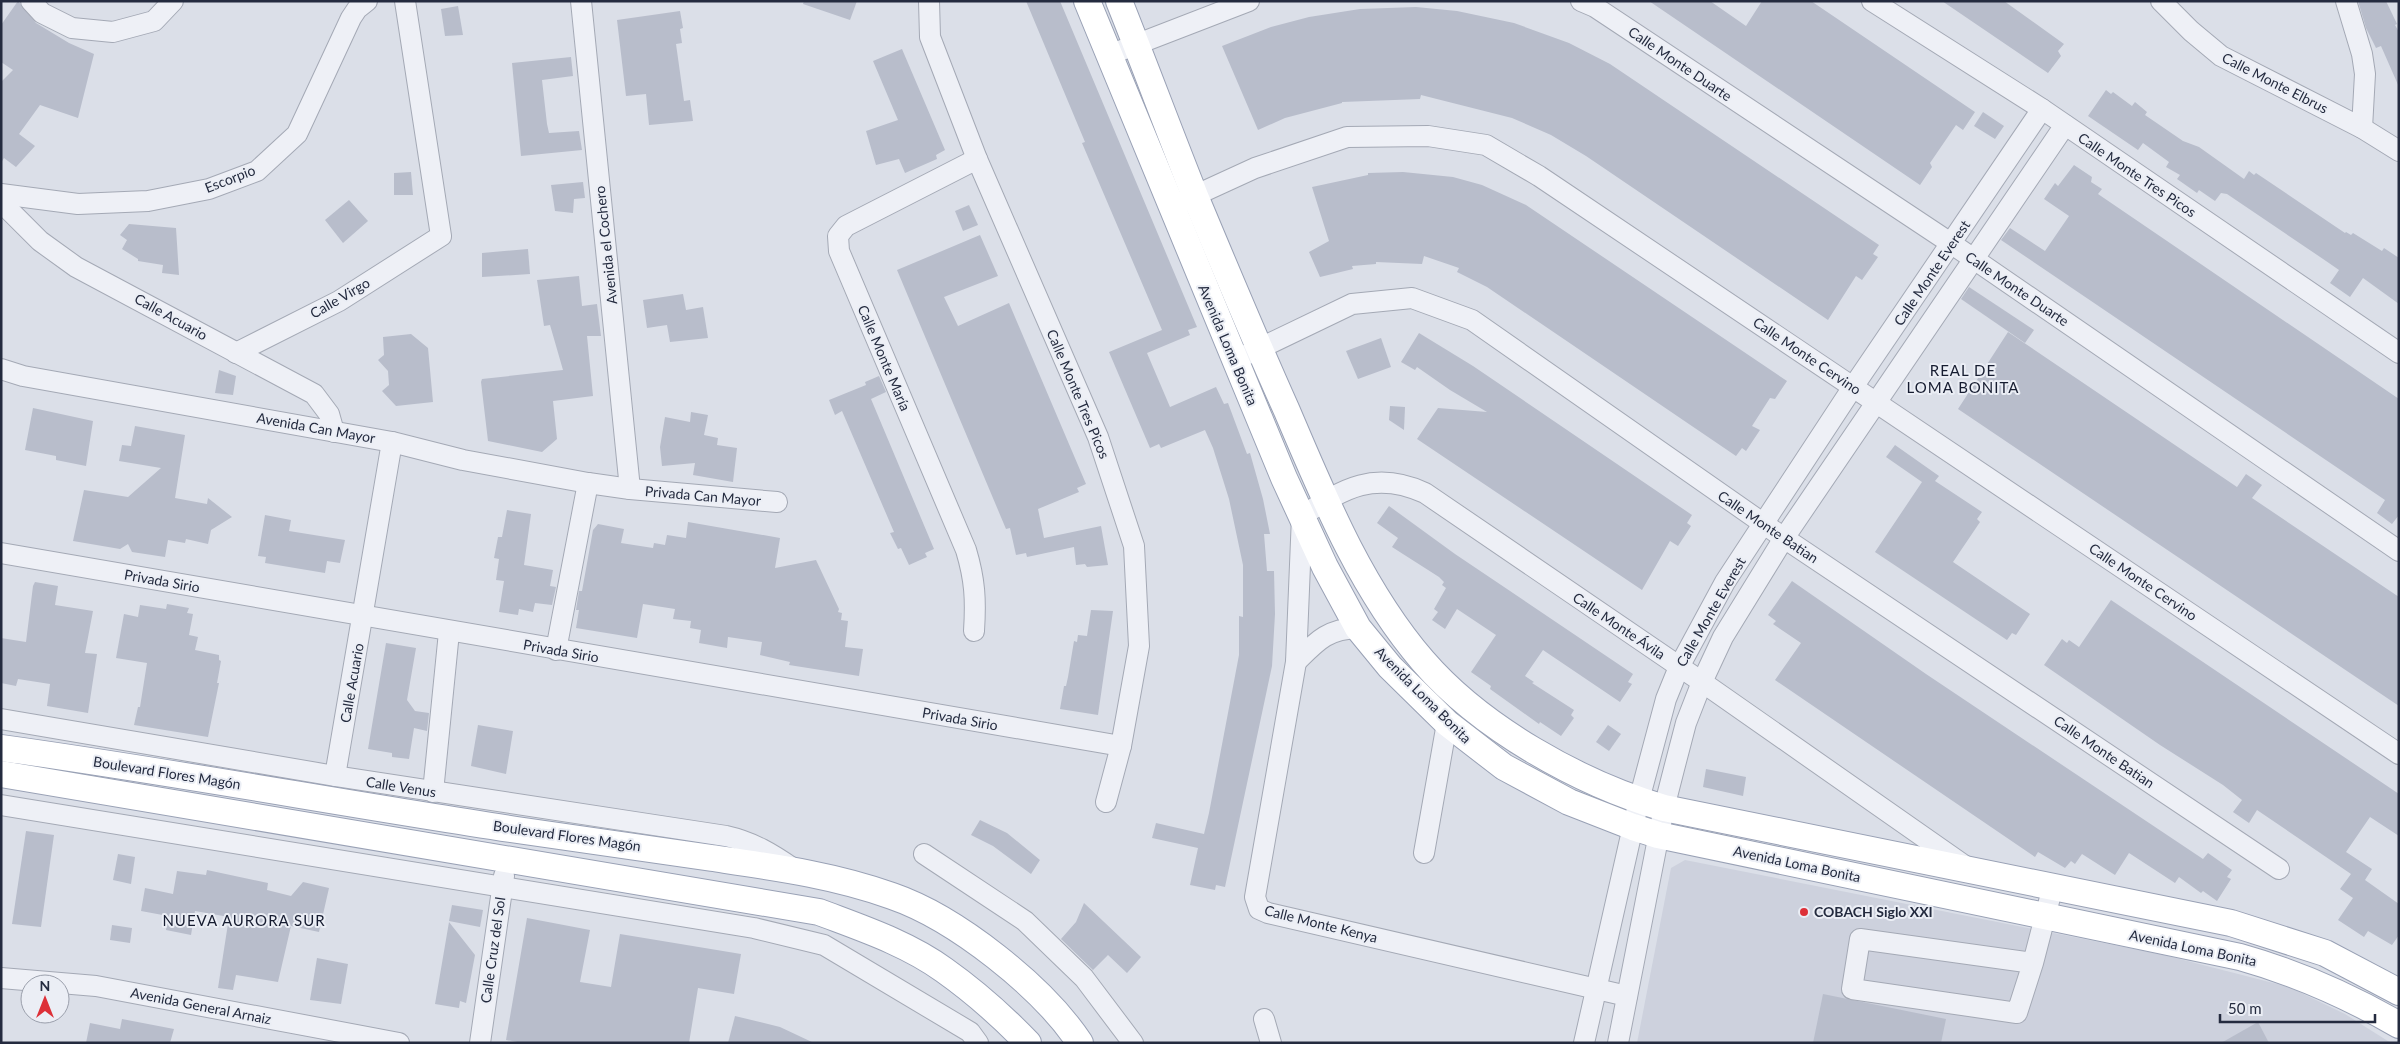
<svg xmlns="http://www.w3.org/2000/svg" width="2400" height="1044" font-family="Lato,sans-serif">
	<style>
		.built { fill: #cdd1dd }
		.building { fill: #b8bdcb }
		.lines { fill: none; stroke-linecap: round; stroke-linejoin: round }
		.minor-casing { stroke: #a4a9b5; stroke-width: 22 }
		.major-casing { stroke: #99a1b5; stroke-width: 28 }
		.minor { stroke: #eef0f6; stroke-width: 20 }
		.major { stroke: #fff; stroke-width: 26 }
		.poi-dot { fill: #dd3038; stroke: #ebeef5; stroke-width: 2 }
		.labels { text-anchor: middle; stroke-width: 4; stroke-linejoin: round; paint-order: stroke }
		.street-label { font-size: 14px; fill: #242b3f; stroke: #ebeef5 }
		.poi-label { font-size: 14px; font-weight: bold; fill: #242b3f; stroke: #ebeef5; text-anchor: start }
		.neighbourhood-label { font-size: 15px; letter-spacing: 1px; fill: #161c30; stroke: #ebeef5 }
	</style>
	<rect width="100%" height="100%" fill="#dbdfe8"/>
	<path class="built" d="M1685,860L2164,955L2289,987L2345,1014L2391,1043H1637L1671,868Z"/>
	<g class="building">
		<path d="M18,1L36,23L69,43L94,54L78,118L40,105L19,134L35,146L16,167L4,158L1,163V82L13,70L1,62V25Z"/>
		<path d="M804,1H857L850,20L803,4Z"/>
		<path d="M1026,1H1060L1197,327L1188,330L1190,335L1147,353L1170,407L1216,387L1224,404L1228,403L1247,454L1250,453L1263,499L1270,534H1264L1267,571H1274L1275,614L1272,666L1225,887L1216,885L1215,890L1190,885L1198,848L1152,838L1156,823L1204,834L1209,813L1239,655V616L1243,617V565L1229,499L1213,448L1205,430L1161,448L1159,444L1150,448L1109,352L1162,330L1082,143L1085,142Z"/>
		<path d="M1649,1H1710L1746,26L1762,1H1811L1975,112L1963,130L1956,125L1930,163L1932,167L1920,185Z"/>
		<path d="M1942,1H2004L2064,44L2058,51L2061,56L2048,73Z"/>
		<path d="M2358,1H2386L2397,24L2395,25L2399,32V87L2381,46L2376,48L2366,28Z"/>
		<path d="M458,6L463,35L445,36L441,9Z"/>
		<path d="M1416,7L1457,11L1514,23L1569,43L1610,64L1879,245L1873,254L1878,257L1862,280L1856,276L1828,320L1586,156L1551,135L1512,118L1421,95L1420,99L1342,102V103L1285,118L1258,130L1222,46L1271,27L1309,17L1360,9Z"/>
		<path d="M680,11L683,28L680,29L682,43L676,44L684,101L690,100L693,121L649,125L646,94L626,96L617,20Z"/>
		<path d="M902,49L945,150L936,155L937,159L905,173L899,159L876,165L866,131L898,120L873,61Z"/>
		<path d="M571,57L573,76L542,80L547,124L549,133L579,131L582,150L521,156L512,63Z"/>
		<path d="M2106,90L2111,94L2113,92L2132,106L2135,102L2147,112L2145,115L2183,141L2199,147L2244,179L2249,171L2254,175L2256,173L2345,233L2346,232L2351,235L2353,233L2382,251L2384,248L2399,258V304L2363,278L2350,297L2330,283L2339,270L2326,261L2227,194L2221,193L2215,201L2199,190L2197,193L2177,179L2180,175L2166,167L2169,162L2143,143L2138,150L2088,116Z"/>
		<path d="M1983,112L2004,126L1995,139L1974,126Z"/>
		<path d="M2074,165L2092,177L2091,182L2102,189L2098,194L2399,399V515L2392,524L2377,513L2385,500L2001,240L2010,228L2045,251L2069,216L2044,199L2055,183L2058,186Z"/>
		<path d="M411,172L413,195H394V173Z"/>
		<path d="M1403,172L1453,177L1482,185L1526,205L1787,381L1775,399L1770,398L1752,426L1760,430L1746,451L1742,448L1736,456L1487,287L1457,272L1459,268L1424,256L1422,264L1376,262V264L1352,266L1353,269L1320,277L1309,252L1329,241L1312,187L1368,175V173Z"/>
		<path d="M583,182L585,198L574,199L573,213L555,211L551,185Z"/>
		<path d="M349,200L368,221L343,243L325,220Z"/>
		<path d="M969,205L978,225L963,231L955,211Z"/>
		<path d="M129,224L176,228L179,275L162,273L163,265L138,261V259L122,249L127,240L120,235Z"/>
		<path d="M980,235L998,276L944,297L958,326L1009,303L1086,484L1077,488L1079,492L1038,509L1044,538L1101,526L1108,565L1087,567L1085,564L1076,565L1074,547L1027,557L1026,553L1016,555L1010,528L1006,529L897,270Z"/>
		<path d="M528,249L530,274L482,277V253Z"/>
		<path d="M579,276L582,306L597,304L601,336H587L593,396L553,401L557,439L542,452L488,441L481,382L482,379L563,370L550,325L544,326L537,280Z"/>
		<path d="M1969,287L2034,330L2025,343L1961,299Z"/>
		<path d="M683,294L686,310L703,307L708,338L670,342L667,325L647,328L643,300Z"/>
		<path d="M2008,332L2237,487L2246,474L2262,485L2252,498L2399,597V706L1958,409Z"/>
		<path d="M1419,333L1473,366L1692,515L1687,523L1691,526L1678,546L1670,541L1642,590L1417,439L1438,408L1487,412L1450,390L1417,367L1415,370L1401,362Z"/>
		<path d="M411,334L428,348L433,402L396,406L382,391L389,385L388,371L378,360L384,355L383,337Z"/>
		<path d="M1381,338L1391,367L1358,379L1346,351Z"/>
		<path d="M219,370L236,376L233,395L215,393Z"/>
		<path d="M879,376L886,392L871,399L934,549L925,553L927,557L909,565L901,548L898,549L890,533L894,532L842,411L835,415L829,400L866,385L865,382Z"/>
		<path d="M1390,406L1405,407L1404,430L1389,420Z"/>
		<path d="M33,408L93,421L86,466L56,460V456L25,450Z"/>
		<path d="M691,412L708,415L704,435L718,438L717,445L737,448L733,482L693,475L695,463L662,466L660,447L665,417L690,422Z"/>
		<path d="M135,426L185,435L175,498L207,504L208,498L232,517L211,530L208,544L186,539L185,543L168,540L165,557L132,552L128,544L120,549L73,541L84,490L128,497L161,468L119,461L122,445L131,446Z"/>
		<path d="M1895,445L1939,476L1935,481L1982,512L1977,519L1980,522L1953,562L2030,614L2016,635L2012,633L2007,640L1875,552L1922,482L1886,457Z"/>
		<path d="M1389,506L1455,554L1633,674L1628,682L1632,684L1620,702L1543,650L1525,676L1534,682L1532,683L1574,710L1571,715L1574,718L1561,736L1540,722L1539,724L1490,689L1491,686L1471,672L1496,635L1457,609L1445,629L1432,620L1438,612L1434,609L1446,588L1442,585L1444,582L1439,577L1392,547L1398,538L1377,523Z"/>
		<path d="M507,510L531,514L524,565L553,570L550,586L556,587L552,605L535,603L533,612L519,609L518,615L499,612L504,581L496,580L499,559L494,558L498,537H502Z"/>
		<path d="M265,515L291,520L289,531L345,540L340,563L327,561L325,573L265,563L266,557L258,556Z"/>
		<path d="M688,522L780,538L775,568L816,560L839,609L838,612L842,613L841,620L848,621L845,647L863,649L859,676L789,665L790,662L760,655L762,642L728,637L727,648L699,643L701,630L690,628L691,621L673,619L675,609L643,604L637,638L576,628L579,610H576L579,591H582L593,530L598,524L624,529L621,543L653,548L654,543L665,545L667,535L686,538Z"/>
		<path d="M1792,581L1926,674L2203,859L2208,853L2232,870L2227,877L2231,879L2217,901L2203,891L2201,893L2179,877L2175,883L2129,853L2115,875L2082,854L2075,864L2071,861L2065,868L2038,852L2035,857L1775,680L1801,643L1773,624L1776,621L1768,615Z"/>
		<path d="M35,582L58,586L55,605L93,611L85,653L97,654L88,713L47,706L50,684L18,679L16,686L1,683V638L26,642L33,586Z"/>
		<path d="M2111,600L2399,794V836L2370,817L2346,852L2372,869L2365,880L2399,904V935L2392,945L2368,931L2364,937L2338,920L2353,898L2340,889L2351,874L2257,810L2249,823L2233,812L2242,800L2223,785L2160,745L2044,665L2062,639L2067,643L2069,640L2079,647Z"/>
		<path d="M167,604L189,608L187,613L193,614L189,635L198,637L195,650L219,655V660L221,661L217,683H219L208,737L134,725L138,707H140L147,663L116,658L124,614L138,617L140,605L166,609Z"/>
		<path d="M1091,610L1113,611L1098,715L1060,709L1064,686H1066L1068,677L1074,641L1077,642L1078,635L1087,636Z"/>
		<path d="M386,643L416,648L407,700L415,711L429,713L427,731L414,728L409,759L392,757V753L368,749Z"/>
		<path d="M478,725L513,731L506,774L471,766Z"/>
		<path d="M1608,725L1621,734L1609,751L1596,742Z"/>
		<path d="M1706,769L1746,777L1743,796L1703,787Z"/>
		<path d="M980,820L1007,833L1040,860L1031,874L993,846L971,835Z"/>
		<path d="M26,831L54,835L41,927L12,924Z"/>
		<path d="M118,854L135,857L131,884L113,880Z"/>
		<path d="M207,870L268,883L267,890L291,896L303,882L329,888L319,932L291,926L278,982L236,975L233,990L218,988L229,917L195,911L191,935L166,930L168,916L141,911L145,888L173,894L177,871L206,875Z"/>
		<path d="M1084,903L1141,957L1127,973L1108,955L1093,970L1061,939L1076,922Z"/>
		<path d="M452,905L483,910L480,927L449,921Z"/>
		<path d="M527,918L590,930L580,982L611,987L620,934L741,954L734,994L698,988L689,1043H523L506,1040Z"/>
		<path d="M449,922L475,955L466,1003L460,1001L459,1008L435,1004Z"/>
		<path d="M112,925L132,928L130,943L110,940Z"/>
		<path d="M317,958L348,964L341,1004L310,1000Z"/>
		<path d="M1823,994L1946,1019L1941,1043H1813Z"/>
		<path d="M735,1016L780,1027L814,1043H728Z"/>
		<path d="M122,1019L174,1029L170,1043H86L90,1023L120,1029Z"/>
		<path d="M2258,1022L2269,1043H2221Z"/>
	</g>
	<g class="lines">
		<g class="minor-casing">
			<g id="minor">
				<path d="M31,1L42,13L72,28L113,32L154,21L173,1"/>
				<path d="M581,1L630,489"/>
				<path d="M929,1L930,37L977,159L1098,437L1134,546L1139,646L1121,746L1106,802"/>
				<path d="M1581,1L1595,7L1952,244L2399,551"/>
				<path d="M1872,1L2042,109L2399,353"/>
				<path d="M2161,1L2191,31L2221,56L2362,128L2399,151"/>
				<path d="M2346,1L2362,54L2365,74L2362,128"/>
				<path d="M1109,55L1249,1"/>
				<path d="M1,194L78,204L148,201L209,189L257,171L297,134L351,18L357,9L367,1"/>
				<path d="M1183,201L1255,168L1347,137L1428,136L1486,145L1539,176L2399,754"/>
				<path d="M1,202L40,241L76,267L314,394L329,414L334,432"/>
				<path d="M236,353L339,301L441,236L405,1"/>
				<path d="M1248,354L1352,304L1412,298L1472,320L1784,538L2279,869"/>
				<path d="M1,369L23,376L392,442L463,460L588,483L630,489L777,502"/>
				<path d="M1,553L1121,746"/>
				<path d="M974,631C976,600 975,580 966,550L839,251L838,236L846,226L977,159"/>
				<path d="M556,650L588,483"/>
				<path d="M1296,662C1317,641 1327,629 1358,628"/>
				<path d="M1,719L335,776L726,836C753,842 772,854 794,869"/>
				<path d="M335,776L392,442"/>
				<path d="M433,792L449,632"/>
				<path d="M1,805L754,928L824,945L970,1032L978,1043"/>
				<path d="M1424,853L1447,723"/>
				<path d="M924,854L1025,921L1084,978L1133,1043"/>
				<path d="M2033,963L1860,939L1852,989L2017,1013L2033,963L2053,886"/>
				<path d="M1,978L96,986L399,1043"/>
				<path d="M1627,996L1268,913L1259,909L1255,897L1296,662L1302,516C1344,488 1375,470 1425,493L1702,682L1965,866"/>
				<path d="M1264,1019L1271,1043"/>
				<path d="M480,1043L504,876"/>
				<path d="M1584,1043L1639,800L1666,699L1679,667L1725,582L1853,387L2042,109"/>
				<path d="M1618,1043L1664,808L1674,769L1686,723L1702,682L1723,637L1784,538L2065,125"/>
			</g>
		</g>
		<g class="major-casing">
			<g id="major">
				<path d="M1087,1L1284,478L1325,567L1358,628L1390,667L1447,723L1504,767L1569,802L1633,827L1658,835L2240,957C2297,973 2347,995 2399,1025"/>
				<path d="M1119,1C1145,66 1169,131 1195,196C1225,268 1255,340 1287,411C1324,498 1361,589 1423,661C1481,728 1579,783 1664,808L2231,923L2325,953L2399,992"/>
				<path d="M1,748C176,772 350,805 524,831C587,840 650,849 712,858C773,867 834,875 892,896C956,918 1043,987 1080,1043"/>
				<path d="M1,774L819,912C861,928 907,943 944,970C975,992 1002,1016 1028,1043"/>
			</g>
		</g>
		<use href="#minor" class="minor"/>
		<use href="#major" class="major"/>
	</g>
	<circle class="poi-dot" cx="1804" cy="912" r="5"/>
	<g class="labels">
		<g class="street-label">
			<text transform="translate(1680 64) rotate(34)" y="5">Calle Monte Duarte</text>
			<text transform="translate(2275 83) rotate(27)" y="5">Calle Monte Elbrus</text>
			<text transform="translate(2137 175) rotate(34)" y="5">Calle Monte Tres Picos</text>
			<text transform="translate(230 179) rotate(-21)" y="5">Escorpio</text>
			<text transform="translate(606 245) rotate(-96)" y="5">Avenida el Cochero</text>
			<text transform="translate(1932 273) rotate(-56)" y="5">Calle Monte Everest</text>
			<text transform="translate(2017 289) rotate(34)" y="5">Calle Monte Duarte</text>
			<text transform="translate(340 298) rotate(-30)" y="5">Calle Virgo</text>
			<text transform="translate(171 317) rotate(29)" y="5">Calle Acuario</text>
			<text transform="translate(1228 345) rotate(67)" y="5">Avenida Loma Bonita</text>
			<text transform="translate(1807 356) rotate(34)" y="5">Calle Monte Cervino</text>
			<text transform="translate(884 358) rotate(67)" y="5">Calle Monte María</text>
			<text transform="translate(1078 394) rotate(67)" y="5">Calle Monte Tres Picos</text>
			<text transform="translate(316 428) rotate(10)" y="5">Avenida Can Mayor</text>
			<text transform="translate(703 496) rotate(5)" y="5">Privada Can Mayor</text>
			<text transform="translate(1768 527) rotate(34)" y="5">Calle Monte Batian</text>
			<text transform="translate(162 581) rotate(10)" y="5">Privada Sirio</text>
			<text transform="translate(2143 582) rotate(34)" y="5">Calle Monte Cervino</text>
			<text transform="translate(1711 612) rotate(-60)" y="5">Calle Monte Everest</text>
			<text transform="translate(1619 626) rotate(34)" y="5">Calle Monte Ávila</text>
			<text transform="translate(561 651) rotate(10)" y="5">Privada Sirio</text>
			<text transform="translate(352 683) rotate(-80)" y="5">Calle Acuario</text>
			<text transform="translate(1423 695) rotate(45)" y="5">Avenida Loma Bonita</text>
			<text transform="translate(960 719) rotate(10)" y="5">Privada Sirio</text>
			<text transform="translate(2104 752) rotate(34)" y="5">Calle Monte Batian</text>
			<text transform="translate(167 773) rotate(9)" y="5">Boulevard Flores Magón</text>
			<text transform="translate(401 787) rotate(9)" y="5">Calle Venus</text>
			<text transform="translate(567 836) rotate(8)" y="5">Boulevard Flores Magón</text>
			<text transform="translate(1797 864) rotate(12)" y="5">Avenida Loma Bonita</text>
			<text transform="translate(1321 924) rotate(14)" y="5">Calle Monte Kenya</text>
			<text transform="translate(2193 948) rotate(12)" y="5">Avenida Loma Bonita</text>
			<text transform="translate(493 950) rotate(-82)" y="5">Calle Cruz del Sol</text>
			<text transform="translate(201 1006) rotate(11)" y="5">Avenida General Arnaiz</text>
		</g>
		<g class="poi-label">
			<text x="1814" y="917">COBACH Siglo XXI</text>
		</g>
		<g class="neighbourhood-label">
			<text x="1963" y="376">REAL DE<tspan x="1963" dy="17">LOMA BONITA</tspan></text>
			<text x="244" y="926">NUEVA AURORA SUR</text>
		</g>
	</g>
	<rect width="2400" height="1044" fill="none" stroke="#242b3f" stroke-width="5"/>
	<g transform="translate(45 999)"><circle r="24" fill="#ebeef5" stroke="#9ba0ac"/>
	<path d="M0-4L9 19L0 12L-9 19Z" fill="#dd3038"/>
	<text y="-8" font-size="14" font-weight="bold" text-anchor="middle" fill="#242b3f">N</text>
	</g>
	<path d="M2220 1014v8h155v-8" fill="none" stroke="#242b3f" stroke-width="2.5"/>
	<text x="2228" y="1014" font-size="15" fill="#242b3f" stroke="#ebeef5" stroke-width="4" paint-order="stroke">50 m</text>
</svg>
